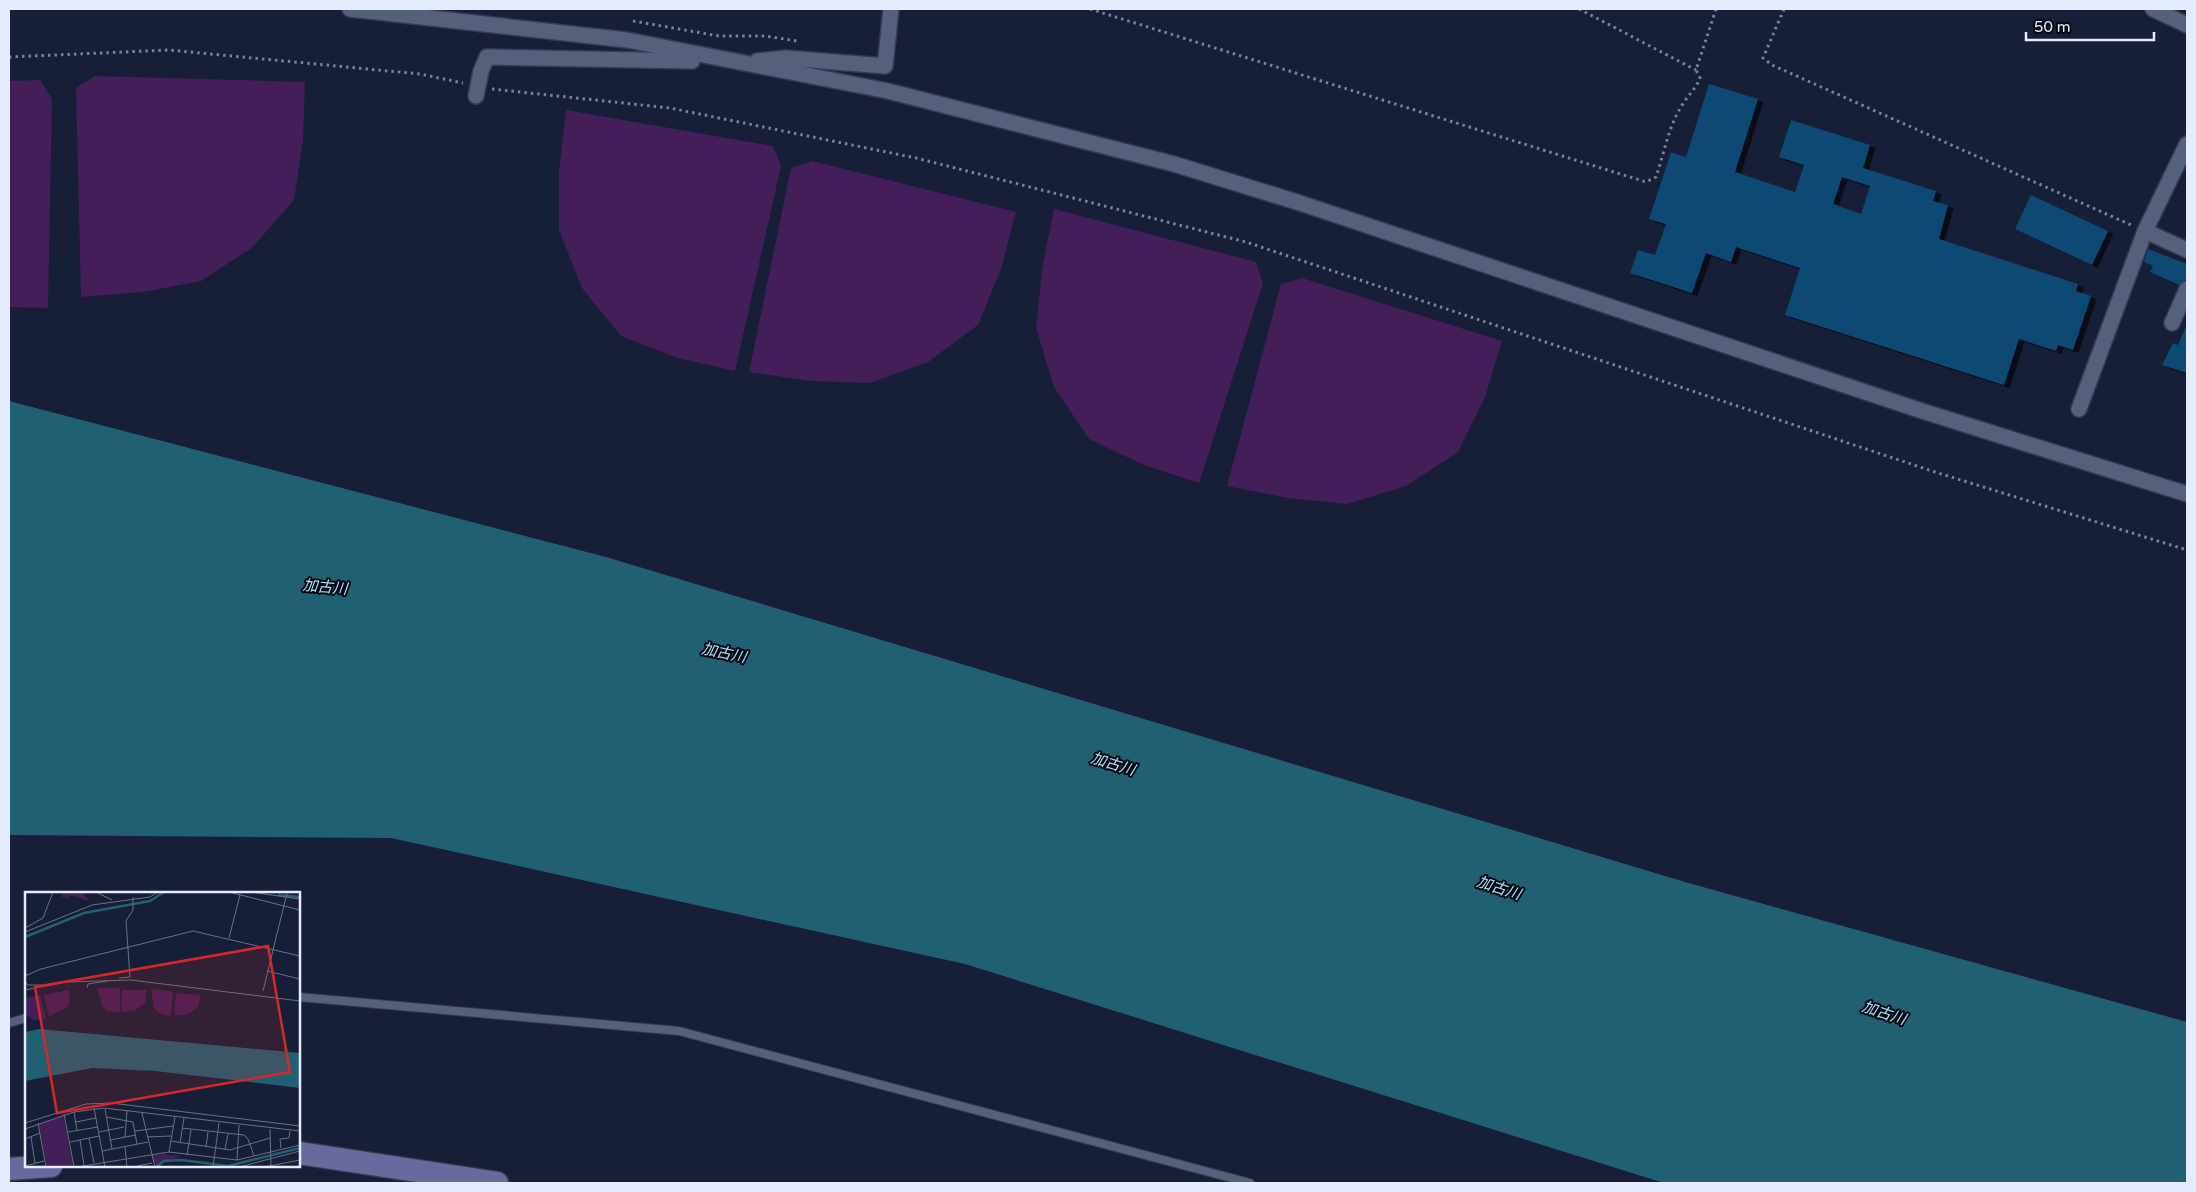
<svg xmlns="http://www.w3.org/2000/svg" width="2196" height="1192" font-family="'Varela Round','Noto Sans JP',sans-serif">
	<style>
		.green { fill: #431e59 }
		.water { fill: #215f73 }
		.building { fill: #094973; fill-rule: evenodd; filter: url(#shadow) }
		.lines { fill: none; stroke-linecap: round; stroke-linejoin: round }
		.lane-casing { stroke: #353a4f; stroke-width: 10 }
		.street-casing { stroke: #353a4f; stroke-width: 18 }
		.secondary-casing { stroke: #353a4f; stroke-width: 25 }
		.path { stroke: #7a8297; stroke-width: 3; stroke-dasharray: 2.5 4; stroke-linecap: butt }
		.lane { stroke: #55607d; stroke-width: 8 }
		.street { stroke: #55607d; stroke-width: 15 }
		.secondary { stroke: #686a9e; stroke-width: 22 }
		.labels { text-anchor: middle; stroke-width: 4; stroke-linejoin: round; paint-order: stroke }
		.water-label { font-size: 15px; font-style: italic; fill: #afe2f5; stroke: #060914 }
		.inset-river { fill: none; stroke: #215f73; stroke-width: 2.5 }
		.inset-road { fill: none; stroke: #697186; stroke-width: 1 }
		.view { fill: #d62828; fill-opacity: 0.15; stroke: #d62828; stroke-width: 2.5 }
		.inset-edge { fill: none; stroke: #e5ecfd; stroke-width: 2.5 }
	</style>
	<defs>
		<filter id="shadow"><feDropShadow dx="5.5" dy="3" stdDeviation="0" flood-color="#0009"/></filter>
	</defs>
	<rect width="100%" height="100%" fill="#161f37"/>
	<g class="green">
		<path d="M95,76L305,82L303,140L294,200L253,247L201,281L143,292L81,297L76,88Z"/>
		<path d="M40,80L52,99L48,308L9,307V81Z"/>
		<path d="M566,110L773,146L781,166L735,371L678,358L621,336L582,288L559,230V172Z"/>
		<path d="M812,161L1016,212L1001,269L978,325L928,362L870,383L811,381L749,372L791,168Z"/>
		<path d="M1054,209L1256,262L1263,283L1199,483L1144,465L1089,439L1054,387L1036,328L1042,270Z"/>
		<path d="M1302,278L1502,341L1485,397L1458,452L1406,486L1347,504L1288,498L1227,486L1281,284Z"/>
	</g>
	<path class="water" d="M9,401L606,557L1685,882L2187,1022V1183H1664L965,964L391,838L9,835Z"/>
	<g class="building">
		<path d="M1709,84L1758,99L1735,172L1795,192L1804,165L1779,157L1791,120L1870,145L1863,168L1936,191L1933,201L1948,205L1939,239L2078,284L2076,291L2091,296L2073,350L2058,345L2056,351L2019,339L2004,385L1785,315L1800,268L1736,247L1731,262L1706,253L1692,293L1630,273L1638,250L1655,255L1666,224L1649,219L1671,152L1686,157ZM1842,177L1870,186L1861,214L1833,204Z"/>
		<path d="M2031,195L2108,231L2092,265L2015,229Z"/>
		<path d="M2148,249L2187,264V280L2179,285L2150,272L2153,266L2144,262Z"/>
		<path d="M2187,324V373L2162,365L2173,343L2178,345Z"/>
	</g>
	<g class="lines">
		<g class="lane-casing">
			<g id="lane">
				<path d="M299,997L679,1031L1250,1183"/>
				<path d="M9,1023L26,1018"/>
			</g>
		</g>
		<g class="street-casing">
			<g id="street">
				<path d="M350,9L627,40L888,91L1174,164L1300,203L1922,411L2187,494"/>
				<path d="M2153,9L2187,25"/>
				<path d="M757,61L786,58L885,66L891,9"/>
				<path d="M476,96L481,71L487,57L692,61"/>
				<path d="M2145,231L2187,250"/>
				<path d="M2172,323L2187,289"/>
				<path d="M2079,409L2145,231L2187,144"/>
			</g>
		</g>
		<g class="secondary-casing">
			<g id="secondary">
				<path d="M299,1153L497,1183"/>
				<path d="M9,1169L51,1166"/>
			</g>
		</g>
		<g class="path">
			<path d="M1090,9L1646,182L1656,177C1664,154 1668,128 1681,107C1687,96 1696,89 1700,78L1696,70L1716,9"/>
			<path d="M1579,9L1696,70"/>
			<path d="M1784,9L1763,58L1772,65L2131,225"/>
			<path d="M633,21L719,36H765L797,41"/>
			<path d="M9,57L169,50L420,74L463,83"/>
			<path d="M492,89L670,108L916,158L1246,242L1935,472L2187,550"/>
		</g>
		<use href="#lane" class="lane"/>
		<use href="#street" class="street"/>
		<use href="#secondary" class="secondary"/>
	</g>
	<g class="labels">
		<g class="water-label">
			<text transform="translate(325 587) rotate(5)" y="5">加古川</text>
			<text transform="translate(724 653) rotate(12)" y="5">加古川</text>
			<text transform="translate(1113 764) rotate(17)" y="5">加古川</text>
			<text transform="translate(1499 888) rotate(18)" y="5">加古川</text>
			<text transform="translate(1884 1013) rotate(18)" y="5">加古川</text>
		</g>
	</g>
	<g transform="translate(25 892)">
		<rect width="275" height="275" fill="#161f37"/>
		<path d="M37,0H58L64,9L45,3L43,7L37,5ZM72,96H95V120L82,119L77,114ZM126,97L148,99L146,124L134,121L129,116ZM44,98L45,111L41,116L24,125L19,103ZM97,98H122L120,111L109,119L96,120ZM151,101L176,103L173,115L162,123H149ZM15,103L21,127L8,128L0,122V106ZM38,224L48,274L22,275L14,233ZM139,262L145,263L156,264L131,273L127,264Z" fill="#431e59"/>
		<path d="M14,137L275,161V196L130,179L67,176L0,189V140Z" fill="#215f73"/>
		<path class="inset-river" d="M253,3L275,5M0,45L59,21L125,9L139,0M131,275L139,269L157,268L203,274L275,256"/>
		<path class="inset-road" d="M71,0L87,8M204,0L275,18M225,0L275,7M0,36L18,26L28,0M0,40L67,13L125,5L133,0M204,46L215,3M242,79L275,87M0,84L16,77L168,39L275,64M94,86L105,85L101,29L108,18V5M0,90L3,93H18M62,96L63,92L82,89M0,98L41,90L106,88L275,109M238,99L262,1M69,216L80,275M80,217L87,257M49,220L52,239M117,221L130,275M39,222L49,275M81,225L108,230L112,252M51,230L71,226M0,231L61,212L86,211L275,234M13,231L21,275M157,236L219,243L223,247L229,264M0,237L49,220L79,216L275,239M245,237L246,275M110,239L148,234M43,240L73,235M74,240L99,235M6,245L10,271M100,245L102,218M122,245L146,244M64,246L69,271M0,247L15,241M55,248L59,273M85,248L111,243M146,249L205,258L245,246M45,250L74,244M155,251L159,226M100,255L102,275M181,255L183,240M256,256L255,247L264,246L265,239M200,257L203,242M77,259L123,250M144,260L150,225M162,263L166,238M212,268L214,233M0,274L19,269M112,274L127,271M52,275L144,260L212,268L275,253M188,275L194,231M214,275L275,259M239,275L275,268"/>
		<path class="view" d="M243,54L265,180L32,221L10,95Z"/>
		<rect width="275" height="275" class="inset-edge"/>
	</g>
	<rect width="2196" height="1192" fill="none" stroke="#e5ecfd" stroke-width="20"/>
	<path d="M2026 32v8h128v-8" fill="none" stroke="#e5ecfd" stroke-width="2.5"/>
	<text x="2034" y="32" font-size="15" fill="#e5ecfd" stroke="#060914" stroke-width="4" paint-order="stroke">50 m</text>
</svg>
